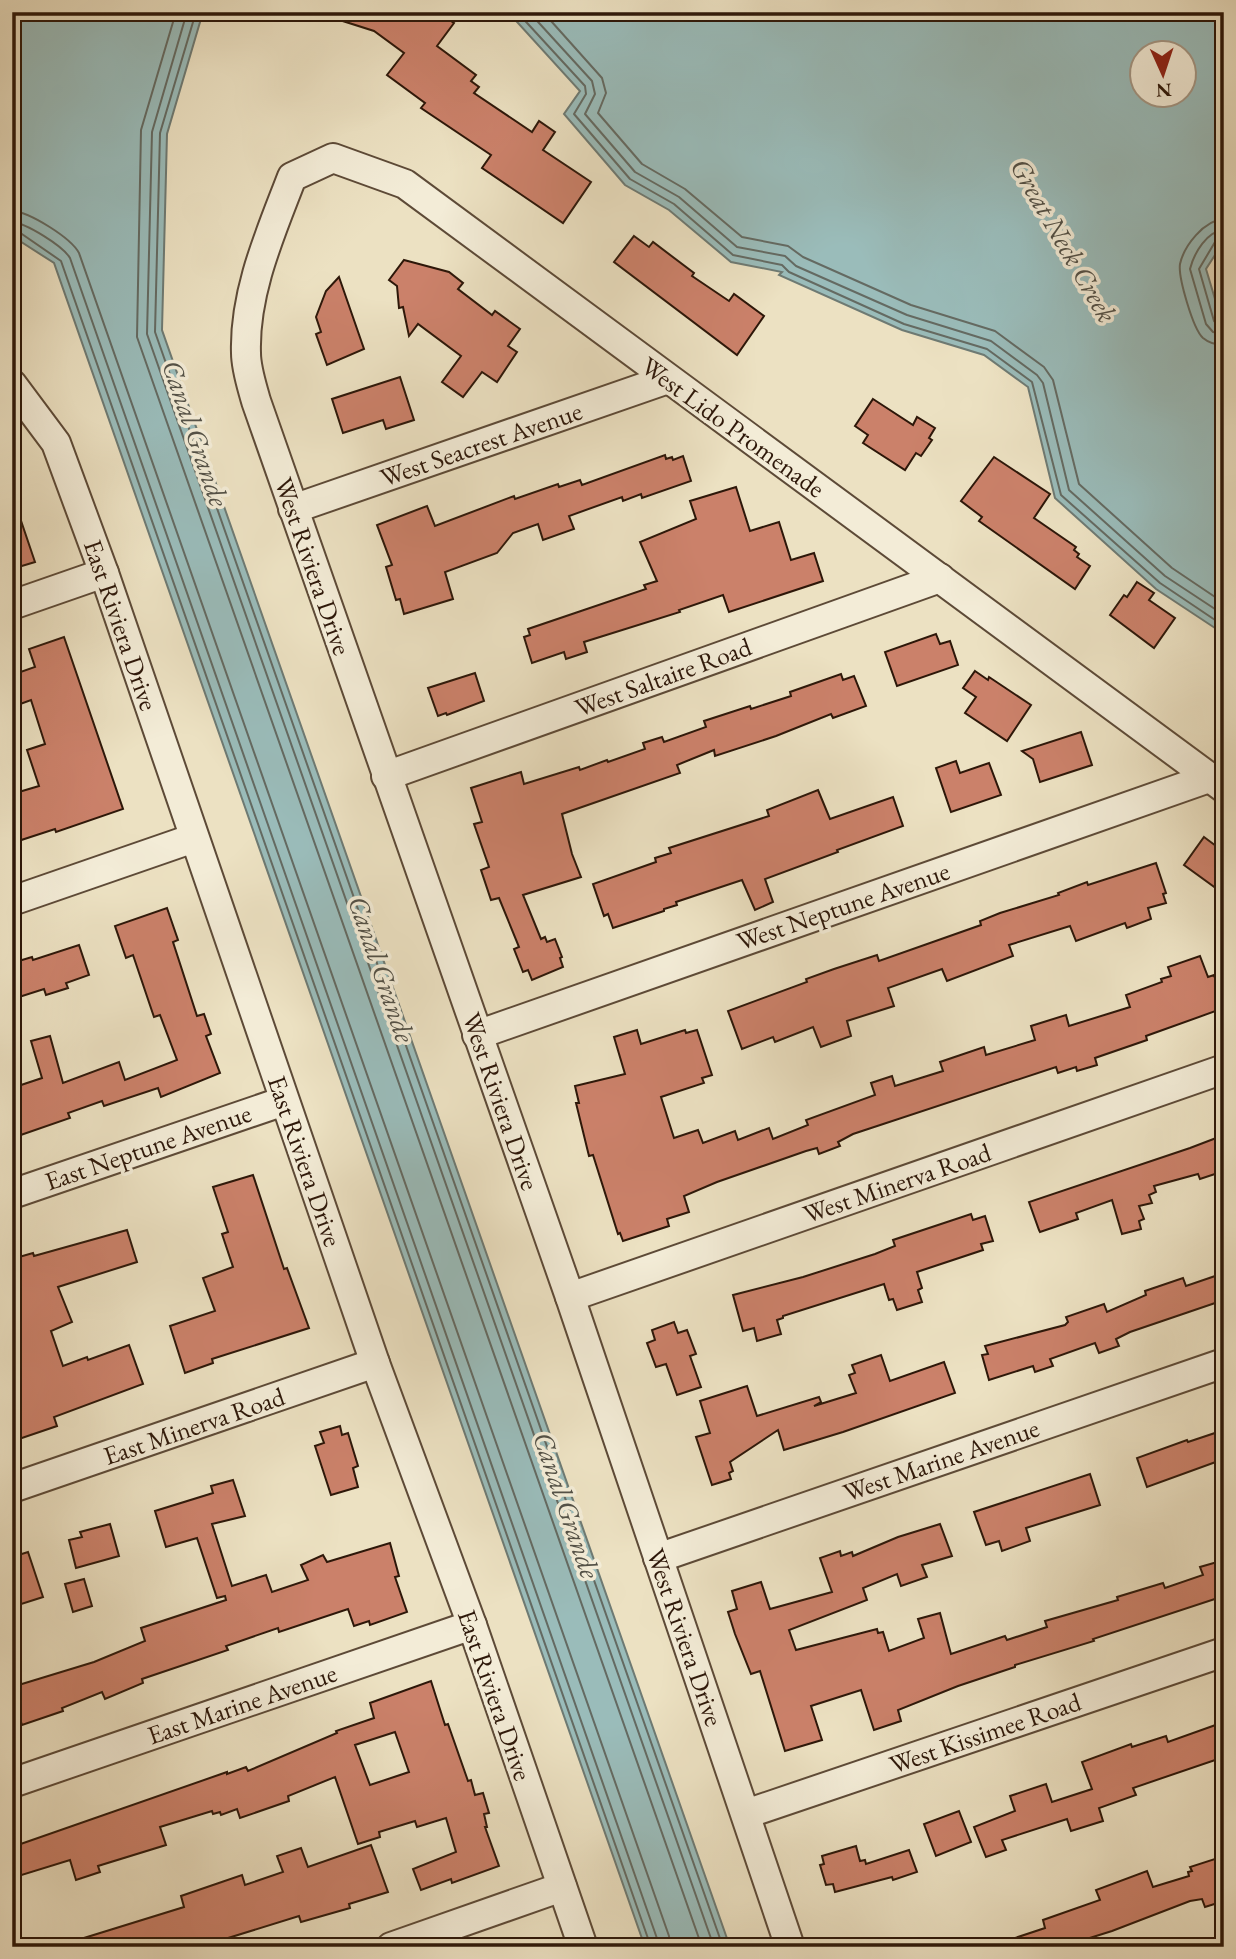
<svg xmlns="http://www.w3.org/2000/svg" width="1236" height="1959" font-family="'EB Garamond',serif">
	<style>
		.water { fill: #9abcba; stroke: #6e7a73; stroke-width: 2; fill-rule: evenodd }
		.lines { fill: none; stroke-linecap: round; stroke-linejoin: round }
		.shore { stroke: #646a62; stroke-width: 2 }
		.building { fill: #cb816a; stroke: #2d1709; stroke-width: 2; fill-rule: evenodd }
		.minor-casing { stroke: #5d4a37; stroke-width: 32 }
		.minor { stroke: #f3ecd7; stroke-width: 28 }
		.labels { text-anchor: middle; stroke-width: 7; stroke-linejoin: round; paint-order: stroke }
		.street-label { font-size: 26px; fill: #2d1709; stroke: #f3ecd7 }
		.water-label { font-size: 28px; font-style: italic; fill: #535147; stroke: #f3ecd7 }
	</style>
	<rect width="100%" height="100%" fill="#ece1c2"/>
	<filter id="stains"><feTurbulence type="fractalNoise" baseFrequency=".00286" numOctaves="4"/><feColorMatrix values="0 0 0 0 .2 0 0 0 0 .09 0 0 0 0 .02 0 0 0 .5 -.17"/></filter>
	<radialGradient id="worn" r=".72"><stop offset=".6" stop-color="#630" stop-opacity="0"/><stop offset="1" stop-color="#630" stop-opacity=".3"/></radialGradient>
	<g class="water">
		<path d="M12,12H203L167,134L162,330L730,1947H645L54,263L12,236Z"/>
		<path d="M508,12H1224V241L1206,269L1224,329V634L1156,589L1055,498L1028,387L984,355L902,330L779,275L782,272L731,262L669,210L625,185L564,114L580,91ZM1142,52H1184V94H1142Z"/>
	</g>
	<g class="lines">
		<g class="shore">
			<path d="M176,12L141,130L137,337L702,1947"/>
			<path d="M187,12L152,132L147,334L714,1947"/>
			<path d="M196,12L160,133L155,332L723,1947"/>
			<path d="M517,12L585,86L586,94L574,114L630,179L674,204L733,255L782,265L789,272L904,324L987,349L1032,382L1061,495L1160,583L1224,626"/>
			<path d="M529,12L592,81L595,94L585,114L635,172L679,197L737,247L785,256L796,266L907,315L991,341L1037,375L1043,383L1069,490L1165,576L1224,615"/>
			<path d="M543,12L602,78L606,93L598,113L642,164L685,189L742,237L788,246L803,257L911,305L995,331L1044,367L1053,380L1079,484L1172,568L1224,603"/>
			<path d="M12,211C30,212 71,238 79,253L669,1936L670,1947"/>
			<path d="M1224,219C1204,220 1184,246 1180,264C1178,277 1193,329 1203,338C1209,343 1216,345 1224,345"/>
			<path d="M12,222C26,223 63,246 70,258L660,1947"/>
			<path d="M1224,230C1207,231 1194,253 1190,269L1206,324L1213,332L1224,334"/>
			<path d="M12,231L19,232L61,261L651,1947"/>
			<path d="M1224,239L1215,242L1199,269L1214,321L1218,325L1224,326"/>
		</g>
	</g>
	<g class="building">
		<path d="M328,12H458L451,21L454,23L437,46L476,75L471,81L479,87L474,93L532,132L539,121L555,132L543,150L591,182L563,223L482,168L491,155L421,108L425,103L387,75L404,53L374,31L327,16Z"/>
		<path d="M634,236L649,247L653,242L694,273L692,276L729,301L734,294L764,316L737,355L614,262Z"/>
		<path d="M404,260L449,272L463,283L458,289L492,315L495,311L520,329L508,346L517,352L497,382L482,372L463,397L442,382L461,356L418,324L409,336L403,307L399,308L397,286L389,280Z"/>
		<path d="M339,277L364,349L327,365L316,334L321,332L316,317L326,291Z"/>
		<path d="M400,377L414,420L386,429L383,420L343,433L332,399Z"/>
		<path d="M873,399L913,425L917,417L935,428L929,438L932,440L921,456L916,453L905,470L863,443L868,435L855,426Z"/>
		<path d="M665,455L666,459L672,457L673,460L683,456L691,481L642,498L641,494L623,501L622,497L569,516L574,529L543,540L538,524L513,533L497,553L445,572L453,599L404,614L400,599L396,600L386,567L392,565L377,525L427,506L435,526L514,496L515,499L558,484L559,487L580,480L582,485Z"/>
		<path d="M994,457L1050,494L1034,518L1076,547L1074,550L1079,554L1077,557L1090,566L1075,589L979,521L982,517L961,501Z"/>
		<path d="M736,487L750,531L779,522L791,560L814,553L823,581L729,612L723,595L679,610L680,612L584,642L587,652L566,659L564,652L532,663L524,637L530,635L528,629L646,589L644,585L657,581L640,542L696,519L690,501Z"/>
		<path d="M12,506H16L35,562L12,569Z"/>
		<path d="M1137,582L1154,593L1149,600L1175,618L1154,648L1110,615L1124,595L1127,597Z"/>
		<path d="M936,634L940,644L950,641L958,665L897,686L885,652Z"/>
		<path d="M64,637L123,809L56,832L55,829L12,843V794L39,786L27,750L45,744L31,700L12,707V675L35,667L29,649Z"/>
		<path d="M975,671L988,680L989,677L1031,705L1007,741L965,713L976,697L963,688Z"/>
		<path d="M475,673L484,701L447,715L446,713L438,716L428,688Z"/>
		<path d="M841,674L843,680L854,676L866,706L833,718L831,714L776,736L715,756L714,750L677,765L680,773L562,814L572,854L581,877L523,895L541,939L545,937L547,942L555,939L562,957L560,958L563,967L532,980L528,970L523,972L514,949L519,947L499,898L491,900L481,870L489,867L474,824L482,822L471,788L521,772L524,784L579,767L580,770L607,760L608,762L645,749L643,743L662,737L664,742L706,727L704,721L750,706L751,709L791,696L790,692Z"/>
		<path d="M1081,732L1092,765L1040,782L1033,759L1022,751Z"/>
		<path d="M956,761L960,773L989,763L1001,795L951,812L936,768Z"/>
		<path d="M818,790L830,819L893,797L903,826L837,850L838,852L765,879L773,902L755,910L742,880L676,902L677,905L664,909V911L613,928L608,914L604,916L593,884L656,862L655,858L671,853L669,848L769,816L767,810Z"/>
		<path d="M1204,837L1224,852V894L1184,865Z"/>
		<path d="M1156,863L1166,893L1163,894L1166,903L1148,908L1151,919L1127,928L1125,923L1076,941L1070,926L1009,945L1013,956L947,981L942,969L888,988L894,1006L847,1021L851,1036L821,1047L813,1027L775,1042L773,1037L742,1049L728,1011L807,982L806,979L834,969L877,955L879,961L981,925L980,921L1000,913L1059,895L1058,893L1087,882L1088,885Z"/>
		<path d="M167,908L178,940L173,942L197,1016L204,1014L211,1034L206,1036L220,1073L161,1097L158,1088L104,1106L102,1101L68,1113L70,1118L12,1138V1088L42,1078L31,1041L50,1036L63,1083L119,1062L125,1080L177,1060L160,1015L154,1017L133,955L126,958L115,926Z"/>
		<path d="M79,945L89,975L66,983L68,988L46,995L44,989L16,998L12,985V963L32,957L33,960Z"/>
		<path d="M1200,956L1208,977L1214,975L1224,1008L1146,1036L1147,1040L1095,1058L1097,1065L1077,1071L1076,1067L1058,1073L1056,1067L853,1134L838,1142L840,1146L819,1154L817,1148L806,1151L717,1182L684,1196L689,1212L667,1219L669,1226L623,1241L620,1233L618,1234L593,1155L589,1156L576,1103H579L575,1086L625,1074L614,1037L637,1030L641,1044L685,1030L686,1033L697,1030L712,1075L702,1078L704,1083L661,1097L674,1138L698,1130L703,1143L735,1131L738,1140L769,1128L773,1139L808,1125L806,1120L875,1095L871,1083L892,1076L895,1086L943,1071L940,1062L984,1047L986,1055L1035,1040L1031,1026L1066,1015L1069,1026L1130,1007L1126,995L1162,982L1161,979L1171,976L1168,967Z"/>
		<path d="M1224,1135V1171L1200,1179L1198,1174L1154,1186L1156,1192L1149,1195L1152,1203L1139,1206L1144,1219L1139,1221L1141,1229L1122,1234L1112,1200L1076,1213L1078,1219L1040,1232L1039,1230L1029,1202L1190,1148Z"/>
		<path d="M253,1175L284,1269L287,1268L309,1328L212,1359L213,1363L185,1373L170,1326L215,1311L203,1278L233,1267L222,1234L228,1232L213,1187Z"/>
		<path d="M971,1214L973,1220L985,1216L993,1241L981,1244L983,1250L917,1272L922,1288L918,1290L922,1302L897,1310L893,1299L889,1300L884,1284L783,1316V1318L777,1320L781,1334L757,1341L754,1328L743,1331L733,1295L803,1277L875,1254L895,1246L893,1240Z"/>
		<path d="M127,1230L137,1262L58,1287L72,1322L51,1331L63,1366L87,1357L88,1360L129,1345L143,1384L54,1417L57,1426L19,1439L12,1420V1259L33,1253L34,1256Z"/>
		<path d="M1224,1273V1300L1130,1332L1116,1339L1119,1346L1099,1353L1095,1343L1050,1359L1053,1366L1035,1372L1033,1366L989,1380L982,1355L988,1354L985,1346L1065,1325L1068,1322L1066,1317L1104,1304L1107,1312L1146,1295L1145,1291L1183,1278L1186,1286Z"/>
		<path d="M674,1322L678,1333L687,1330L696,1354L690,1356L701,1387L677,1395L666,1364L656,1367L647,1343L655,1340L652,1330Z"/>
		<path d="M881,1355L890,1381L944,1362L955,1393L843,1432L784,1450L778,1430L730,1462L733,1471L729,1473L731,1479L712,1485L696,1437L710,1433L700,1401L747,1386L757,1416L819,1397L821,1402L814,1406L856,1393L849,1375L855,1373L852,1365Z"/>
		<path d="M340,1426L342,1435L348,1433L358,1466L353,1468L358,1487L331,1495L315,1446L324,1443L320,1432Z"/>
		<path d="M1224,1430V1459L1147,1487L1137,1458L1187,1440L1188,1442Z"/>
		<path d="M1090,1474L1100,1505L1026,1528L1030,1541L1002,1551L999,1541L986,1545L974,1512Z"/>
		<path d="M233,1480L245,1516L212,1524L232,1586L266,1575L272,1592L308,1580L301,1565L323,1555L327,1562L390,1543L399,1576L395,1577L407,1612L370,1625L369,1621L354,1626L348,1609L279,1632L278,1628L226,1646L228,1650L142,1679L143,1683L105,1699L102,1692L62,1708L63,1711L22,1725L21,1722L12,1725V1687L94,1662L145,1641L141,1628L226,1600L225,1596L217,1598L197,1538L166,1547L155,1511L213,1493L211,1486Z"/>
		<path d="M110,1524L119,1556L76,1568L69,1540L82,1537L80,1532Z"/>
		<path d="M940,1524L952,1556L922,1565L927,1577L901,1586L897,1574L863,1588L867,1600L789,1630L796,1650L877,1629L878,1633L883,1632L889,1651L924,1638L918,1619L940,1613L951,1654L1005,1636L1007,1640L1047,1627L1045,1621L1118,1600L1117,1597L1163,1583L1165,1588L1203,1575L1200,1567L1224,1560V1596L1093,1639L1094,1641L1015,1665V1667L958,1686L898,1710L901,1721L874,1730L861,1690L811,1706L822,1740L785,1751L760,1671L751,1674L735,1634L728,1612L737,1609L732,1591L761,1582L770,1609L832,1592L820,1558L840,1551L841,1556L852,1552L853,1556L898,1537Z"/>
		<path d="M28,1552L43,1597L12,1607V1557Z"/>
		<path d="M84,1579L92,1606L73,1612L65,1584Z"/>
		<path d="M431,1681L445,1725L448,1724L468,1781L471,1780L475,1795L483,1793L489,1813L484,1814L487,1827H485L499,1866L452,1883L451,1879L421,1890L413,1869L456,1852L446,1818L417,1827L415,1821L379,1832L380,1837L358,1844L335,1777L288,1796L289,1801L240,1818L237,1809L221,1815L220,1812L213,1814L212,1811L160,1827L166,1845L98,1866L100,1872L76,1880L70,1860L12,1878V1847L227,1772V1774L246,1767L248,1771L337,1733L336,1731L374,1718L370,1703ZM395,1732L409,1772L370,1785L355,1745Z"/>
		<path d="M1224,1722V1757L1133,1788L1136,1795L1099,1808L1103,1821L1071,1831L1067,1819L1002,1840L1006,1850L986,1857L974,1827L1015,1811L1010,1796L1046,1784L1052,1802L1092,1789L1082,1762L1131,1744L1132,1747L1166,1736L1168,1742Z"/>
		<path d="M959,1811L971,1842L936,1856L924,1824Z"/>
		<path d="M371,1845L388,1892L349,1904L350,1908L301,1922L299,1916L199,1947H72L71,1942L184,1907L181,1896L242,1875L245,1885L283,1872L277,1856L301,1848L308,1867Z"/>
		<path d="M856,1846L860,1861L865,1860L866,1864L909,1850L917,1872L893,1880L892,1877L835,1892L833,1884L826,1885L820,1865L824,1864L822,1856Z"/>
		<path d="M1224,1856V1901L1205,1907L1202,1899L1190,1901L1112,1931L1061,1947H1000V1943L1045,1928L1043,1920L1100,1900L1096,1890L1147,1871L1153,1887L1189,1876L1188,1872L1192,1871L1190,1867Z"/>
	</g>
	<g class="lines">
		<g class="minor-casing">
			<g id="minor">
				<path d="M12,384L56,443L104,573L375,1363L472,1625L583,1947"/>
				<path d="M293,509L668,379"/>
				<path d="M12,605L104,573"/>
				<path d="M386,776L940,578"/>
				<path d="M12,901L194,838"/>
				<path d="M477,1035L1209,778"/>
				<path d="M12,1194L284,1101"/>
				<path d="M570,1297L1224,1069"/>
				<path d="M12,1488L375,1363"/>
				<path d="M658,1558L1224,1363"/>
				<path d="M12,1783L472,1625"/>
				<path d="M746,1814L1224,1652"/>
				<path d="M391,1947L562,1887"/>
				<path d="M790,1947L570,1297L256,401C252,386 246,369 246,353C244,292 271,232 292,177L333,158L405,184L1224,788"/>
			</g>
		</g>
		<use href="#minor" class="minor"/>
	</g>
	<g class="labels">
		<g class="street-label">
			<text transform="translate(733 427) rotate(36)" y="9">West Lido Promenade</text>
			<text transform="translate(481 444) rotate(-19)" y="9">West Seacrest Avenue</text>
			<text transform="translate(313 566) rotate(71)" y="9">West Riviera Drive</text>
			<text transform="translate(121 625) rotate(71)" y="9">East Riviera Drive</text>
			<text transform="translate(663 677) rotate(-20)" y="9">West Saltaire Road</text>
			<text transform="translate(843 906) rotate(-19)" y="9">West Neptune Avenue</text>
			<text transform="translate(501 1101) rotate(71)" y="9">West Riviera Drive</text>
			<text transform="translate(148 1147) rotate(-19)" y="9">East Neptune Avenue</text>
			<text transform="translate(305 1161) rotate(71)" y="9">East Riviera Drive</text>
			<text transform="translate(897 1183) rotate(-19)" y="9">West Minerva Road</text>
			<text transform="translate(194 1426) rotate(-19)" y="9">East Minerva Road</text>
			<text transform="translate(941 1460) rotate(-19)" y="9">West Marine Avenue</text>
			<text transform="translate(685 1637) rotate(71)" y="9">West Riviera Drive</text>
			<text transform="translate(495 1695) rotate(71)" y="9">East Riviera Drive</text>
			<text transform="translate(242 1704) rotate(-19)" y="9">East Marine Avenue</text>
			<text transform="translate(985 1733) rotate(-19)" y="9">West Kissimee Road</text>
		</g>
		<g class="water-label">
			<text transform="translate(1064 240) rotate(60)" y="10">Great Neck Creek</text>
			<text transform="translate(196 433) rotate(71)" y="10">Canal Grande</text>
			<text transform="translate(382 969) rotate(71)" y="10">Canal Grande</text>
			<text transform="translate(567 1505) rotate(71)" y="10">Canal Grande</text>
		</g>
	</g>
	<rect width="1236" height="1959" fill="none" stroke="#ece1c2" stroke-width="42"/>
	<rect x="14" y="14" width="1208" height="1931" fill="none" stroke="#2d1709" stroke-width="3.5"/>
	<rect x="21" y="21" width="1194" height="1917" fill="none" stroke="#2d1709" stroke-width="2"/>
	<g transform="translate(1163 74) rotate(177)"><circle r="33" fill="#f3ecd7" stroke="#a49785" stroke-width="2"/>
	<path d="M0-5L12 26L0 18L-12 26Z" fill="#8f2418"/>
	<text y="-10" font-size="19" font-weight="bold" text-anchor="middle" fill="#2d1709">N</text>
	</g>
	<rect width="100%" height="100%" filter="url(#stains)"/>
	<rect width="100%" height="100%" fill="url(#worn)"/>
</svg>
